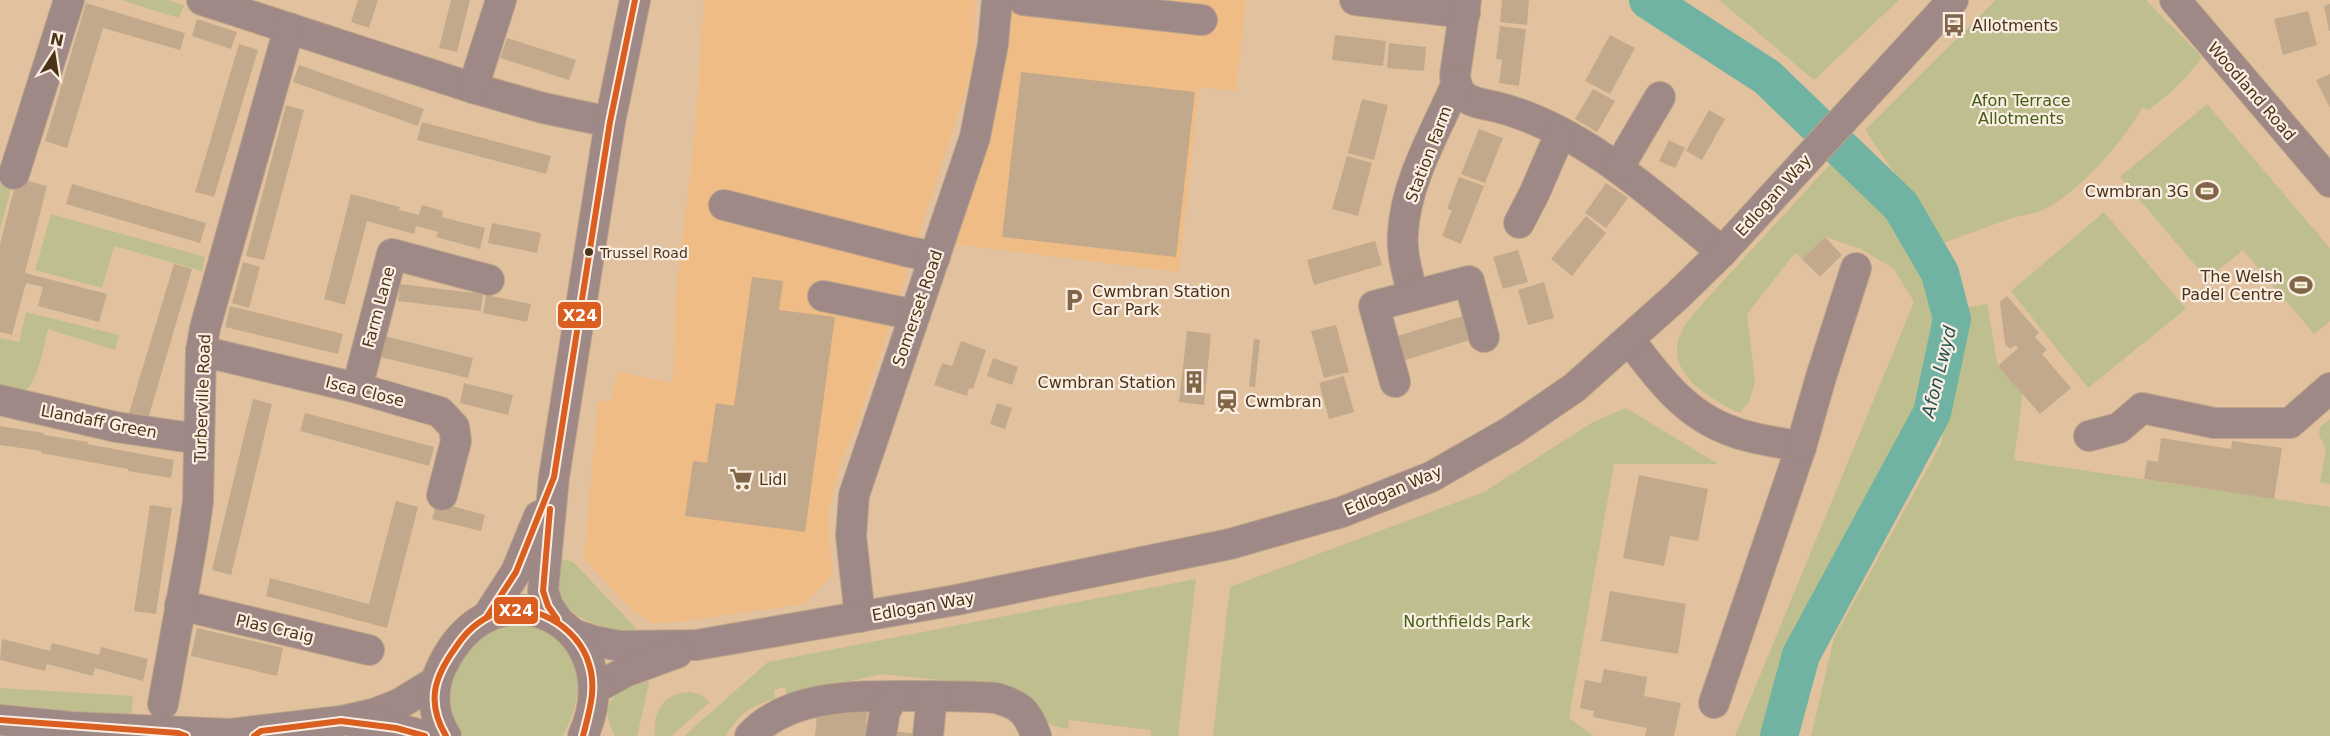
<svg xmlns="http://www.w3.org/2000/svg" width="2330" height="736" font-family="'DejaVu Sans',sans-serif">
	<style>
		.built { fill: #efbc85 }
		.green { fill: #bebe8f }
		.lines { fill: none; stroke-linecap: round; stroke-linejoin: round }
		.river { stroke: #71b3a2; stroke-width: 38 }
		.building { fill: #c2a98c }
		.minor-casing { stroke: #bea589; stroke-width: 32 }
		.minor { stroke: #9e8986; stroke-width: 30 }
		.bus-1-casing { stroke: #faeee2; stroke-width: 10 }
		.bus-1 { stroke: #d95e20; stroke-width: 6 }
		.bus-dot { fill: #4b3318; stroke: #faeee2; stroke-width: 2 }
		.labels { text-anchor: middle; stroke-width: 4.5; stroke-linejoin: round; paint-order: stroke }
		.bus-label { font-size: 14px; fill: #4b3318; stroke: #faeee2; text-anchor: start }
		.poi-label { font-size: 16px; fill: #4b3318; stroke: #faeee2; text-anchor: start }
		.street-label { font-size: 16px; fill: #4b3318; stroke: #faeee2 }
		.park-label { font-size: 16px; fill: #435e16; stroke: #faeee2 }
		.water-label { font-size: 18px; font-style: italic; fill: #255350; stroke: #faeee2 }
		.line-badge { stroke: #faeee2; stroke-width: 2 }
		.badge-label { font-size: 16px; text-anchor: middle; font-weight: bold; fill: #fff }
	</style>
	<rect width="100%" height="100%" fill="#e2c29e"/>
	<g class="built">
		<path d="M704,0H975L974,65L858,423L841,461L828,512L832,575L810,598L801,604L678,622L652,623L632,610L584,559L598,401L611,402L618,372L673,383L676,292L695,134Z"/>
		<path d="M1012,0H1246L1236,91L1199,87L1179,272L955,244L995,116L1012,24Z"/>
	</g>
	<g class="green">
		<path d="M121,0H168L184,5L179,18Z"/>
		<path d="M1719,0H1899L1814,80Z"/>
		<path d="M1996,0H2146L2202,57C2185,80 2171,93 2149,110L2142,108C2123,143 2073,200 2035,213C2027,215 2019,216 2012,218C1989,226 1966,235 1943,243L1865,130Z"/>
		<path d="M2207,104L2330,248V321L2314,334L2243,250L2207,279L2120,177Z"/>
		<path d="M1834,160L1898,222L1943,318L1919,414L1786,652L1766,736H1735L1914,302L1894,269L1861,249L1825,237L1802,259L1795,253L1747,314L1755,382L1749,402L1740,413C1710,399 1661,371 1682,331C1684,325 1689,320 1692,315Z"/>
		<path d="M0,173L14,177L0,230Z"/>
		<path d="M2104,212L2186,309L2088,388L2011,291Z"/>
		<path d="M51,214L205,257L202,271L114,246L102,288L35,270Z"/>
		<path d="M1987,304L1998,366L2023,393L2014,460L2330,507V736H1811L1834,638L1941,444L1964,308Z"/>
		<path d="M26,312L119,335L115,350L48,329C44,344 37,390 20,394C14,396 6,394 0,394V338L19,342Z"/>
		<path d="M1626,408L1718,464H1614L1569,718L1594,736H1213L1230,587L1484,492L1593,422Z"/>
		<path d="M2330,419V484L2320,482L2326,449L2319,435L2320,427Z"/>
		<path d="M557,558L573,562L635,627V633C609,630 568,621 558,592C555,582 557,568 557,558Z"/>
		<path d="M1196,579L1178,736H1151V730L1069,720L1068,729L1057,727L1040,720L989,685L881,674L787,696L785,687L774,690L775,699C749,706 740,714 725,736H684L768,662Z"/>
		<path d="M525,624C538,628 553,632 562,643C586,669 579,709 562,736H460C456,726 450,716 448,706C441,675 475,637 502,626C508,624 518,624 525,624Z"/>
		<path d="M645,676L649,683L637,736H615C596,702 617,691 645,676Z"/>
		<path d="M0,688L133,696L131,715L33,709L0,705Z"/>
		<path d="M690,692L699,694L710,702L671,736H655C653,711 663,693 690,692Z"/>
	</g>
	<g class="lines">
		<path class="river" d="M1648,0L1767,77L1901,206L1940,273L1952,319L1932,413L1801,655L1779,736"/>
	</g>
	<g class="building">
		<path d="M358,0H378L369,28L351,22Z"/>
		<path d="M451,0H470L457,52L439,48Z"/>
		<path d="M1502,0H1529L1527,25L1500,22Z"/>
		<path d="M86,3L185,33L180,50L103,28L67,148L45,141Z"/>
		<path d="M2330,4V31H2329L2324,6Z"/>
		<path d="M2308,11L2317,45L2283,55L2274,19Z"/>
		<path d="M197,19L237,32L231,49L192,36Z"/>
		<path d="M1500,26L1526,29L1519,86L1499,83L1502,60L1496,59Z"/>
		<path d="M1335,35L1386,41L1383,66L1332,60Z"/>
		<path d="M1610,35L1635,48L1610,94L1585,81Z"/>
		<path d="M507,38L576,60L569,80L500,58Z"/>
		<path d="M1389,43L1426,47L1424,71L1387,68Z"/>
		<path d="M239,44L258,50L214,197L195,192Z"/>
		<path d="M299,65L424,109L418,126L293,82Z"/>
		<path d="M1021,72L1195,92L1176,257L1002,237Z"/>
		<path d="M2330,74V108L2316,80Z"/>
		<path d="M1593,89L1615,101L1597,132L1575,119Z"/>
		<path d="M1362,99L1388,105L1374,160L1348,153Z"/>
		<path d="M286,105L304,110L264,260L246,256Z"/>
		<path d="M1709,110L1725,119L1702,160L1686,151Z"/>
		<path d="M422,122L551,156L546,174L417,140Z"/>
		<path d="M1479,129L1503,138L1485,183L1461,174Z"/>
		<path d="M1669,140L1685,148L1675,168L1659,161Z"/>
		<path d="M1347,156L1372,163L1358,216L1332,209Z"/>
		<path d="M1459,177L1484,186L1461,244L1442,236L1452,210L1447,209Z"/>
		<path d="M17,178L47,186L25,273L107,294L99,322L38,306L43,287L26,283L12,335L0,332V244Z"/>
		<path d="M1606,183L1628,198L1606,228L1585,213Z"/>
		<path d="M72,184L206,223L200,243L66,204Z"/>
		<path d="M351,194L400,207L399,210L419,215L422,205L443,211L442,217L485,228L480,249L436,237L438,232L416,226L414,234L367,221L345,305L324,299Z"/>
		<path d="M1586,216L1606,233L1572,276L1551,259Z"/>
		<path d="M492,223L541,233L537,253L488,243Z"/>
		<path d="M1825,237L1842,255L1820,277L1802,259Z"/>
		<path d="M1375,241L1382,265L1314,285L1307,260Z"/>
		<path d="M1518,250L1528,282L1503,289L1493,257Z"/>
		<path d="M243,262L260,267L249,308L232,303Z"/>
		<path d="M174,264L192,269L148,419L129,413Z"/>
		<path d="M752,277L783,281L779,310L835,317L805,532L685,516L693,461L707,463L716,403L734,406Z"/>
		<path d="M1544,282L1554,318L1528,325L1518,290Z"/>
		<path d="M400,284L483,294L481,311L398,301Z"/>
		<path d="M486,295L531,304L527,322L483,313Z"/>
		<path d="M2007,296L2039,333L2035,337L2047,350L2042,354L2071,388L2040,414L1998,366L2018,348L2016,345L2010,349L2005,344L2000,302Z"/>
		<path d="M230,306L343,334L338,354L225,327Z"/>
		<path d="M1463,316L1470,340L1402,361L1394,337Z"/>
		<path d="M1336,325L1349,372L1324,378L1311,331Z"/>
		<path d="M1187,331L1211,334L1204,405L1179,402Z"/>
		<path d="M381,335L473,358L468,378L376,356Z"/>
		<path d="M1254,339L1260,340L1255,387L1249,386Z"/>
		<path d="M961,341L986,350L973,389L969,388L967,396L934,385L942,363L952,366Z"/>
		<path d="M993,358L1018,367L1012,385L987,376Z"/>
		<path d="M1344,376L1354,412L1329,419L1319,383Z"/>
		<path d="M464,383L513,395L508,415L460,403Z"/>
		<path d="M253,399L272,404L231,575L212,570Z"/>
		<path d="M997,403L1012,408L1005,429L990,424Z"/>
		<path d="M305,413L434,447L429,466L300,431Z"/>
		<path d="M0,426L44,433V435L88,442L87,444L174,460L171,478L128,471V469L41,453V451L0,445Z"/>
		<path d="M2161,438L2231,449L2232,441L2282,448L2274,499L2144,479L2147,460L2158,462Z"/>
		<path d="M1639,475L1708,489L1698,541L1670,536L1664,566L1623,558Z"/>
		<path d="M396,501L418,507L387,628L266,596L270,578L369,604Z"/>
		<path d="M437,502L485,515L481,531L432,519Z"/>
		<path d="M150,505L172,508L156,614L134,611Z"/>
		<path d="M1610,591L1686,604L1678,654L1601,641Z"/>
		<path d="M197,628L283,648L277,676L191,656Z"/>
		<path d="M2,639L50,651L52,643L99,655L101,647L148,659L143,681L95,668L93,676L47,664L45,671L0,660Z"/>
		<path d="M1604,669L1647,677L1644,696L1681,703L1674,736H1645L1647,728L1593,717L1594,711L1580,708L1585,680L1601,683Z"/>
		<path d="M818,704L868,710L866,723L889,726V731L912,733V736H815Z"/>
	</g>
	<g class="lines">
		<g class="minor-casing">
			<g id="minor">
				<path d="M202,0L473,88L543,108L610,122"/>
				<path d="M1023,0L1202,20"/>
				<path d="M1355,0L1465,13"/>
				<path d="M1466,0L1455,75C1457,102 1475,102 1497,107C1583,129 1655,197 1722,252"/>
				<path d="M2175,0L2330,182"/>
				<path d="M473,88L501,0"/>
				<path d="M1618,168L1660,97"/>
				<path d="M14,174L69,0"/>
				<path d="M724,205L909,252L935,257"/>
				<path d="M1519,223L1535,192L1560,134"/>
				<path d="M1413,295C1408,275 1401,254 1403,232C1406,181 1436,131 1456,85"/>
				<path d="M823,296L915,315"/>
				<path d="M1629,339C1658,378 1686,416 1734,432C1755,440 1779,442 1801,447L1714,703"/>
				<path d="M201,351L357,388L440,412L454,427L456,441L442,495"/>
				<path d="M1395,382L1374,306L1469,281L1484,337"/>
				<path d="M357,388L392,254L489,280"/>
				<path d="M0,400L116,427L199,439"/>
				<path d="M2089,436L2119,428L2142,408L2214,423H2290L2330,388"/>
				<path d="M1801,447L1821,377L1856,268"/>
				<path d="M180,605L369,650"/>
				<path d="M487,617L516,572L539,516"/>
				<path d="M860,617L851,536L854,495L975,137L993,44L997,0"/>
				<path d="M557,619L548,606L543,591L554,477L610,122L635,0"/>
				<path d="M573,634L594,641L620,646L697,645L956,600L1230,544L1342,512L1431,477L1511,431L1574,388L1677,296L1722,252L1953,0"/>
				<path d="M594,689L625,672L677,653"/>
				<path d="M163,704L192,543L198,502L201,351L205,328L289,28"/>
				<path d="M0,720L72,727L230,734L341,721L376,713L399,704L435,682"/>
				<path d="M354,722L396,728L425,736"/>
				<path d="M446,736C432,715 431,688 442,666C497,553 632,627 583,736"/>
				<path d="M750,736C790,693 859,696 913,696C941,696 969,696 996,698C1021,705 1028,712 1036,736"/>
				<path d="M881,736L885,711L894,696"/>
				<path d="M928,736L932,696"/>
			</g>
		</g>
		<use href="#minor" class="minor"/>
		<g class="bus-1-casing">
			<g id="bus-1">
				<path d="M550,509L543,591L548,606L557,619"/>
				<path d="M487,617L516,572L554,477L610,122L635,0"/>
				<path d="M0,720L178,733L186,736"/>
				<path d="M254,736L261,731L341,721L396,728L425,736"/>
				<path d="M446,736C426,702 434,677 456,647C465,633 478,621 494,614C531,599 578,626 589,664C597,689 589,712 583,736"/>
			</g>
		</g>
		<use href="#bus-1" class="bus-1"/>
	</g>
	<defs>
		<g id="bus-bare" transform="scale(1.8)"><path d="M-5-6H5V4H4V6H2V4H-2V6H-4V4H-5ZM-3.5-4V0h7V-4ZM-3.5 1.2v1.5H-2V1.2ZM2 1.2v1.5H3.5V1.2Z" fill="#806547" stroke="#faeee2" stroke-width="2.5" paint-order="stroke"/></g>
		<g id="stadium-bare" transform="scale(1.8)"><path d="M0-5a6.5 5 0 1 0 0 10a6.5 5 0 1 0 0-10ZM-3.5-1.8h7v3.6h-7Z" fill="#806547" stroke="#faeee2" stroke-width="2.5" paint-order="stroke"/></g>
		<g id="parking-bare" transform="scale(1.8)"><path d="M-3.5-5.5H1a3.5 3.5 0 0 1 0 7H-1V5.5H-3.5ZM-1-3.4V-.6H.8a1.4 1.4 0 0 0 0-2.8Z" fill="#806547" stroke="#faeee2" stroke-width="2.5" paint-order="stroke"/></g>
		<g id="building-bare" transform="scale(1.8)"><path d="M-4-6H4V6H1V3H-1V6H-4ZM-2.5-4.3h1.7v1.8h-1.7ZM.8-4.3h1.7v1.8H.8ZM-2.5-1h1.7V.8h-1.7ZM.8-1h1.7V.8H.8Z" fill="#806547" stroke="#faeee2" stroke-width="2.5" paint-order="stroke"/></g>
		<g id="station-bare" transform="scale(1.8)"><path d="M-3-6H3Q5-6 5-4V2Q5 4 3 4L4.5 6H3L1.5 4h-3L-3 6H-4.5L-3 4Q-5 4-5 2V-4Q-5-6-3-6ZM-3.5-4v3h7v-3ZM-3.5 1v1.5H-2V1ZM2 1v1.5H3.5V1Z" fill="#806547" stroke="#faeee2" stroke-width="2.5" paint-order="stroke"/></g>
		<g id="supermarket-bare" transform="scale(1.8)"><path d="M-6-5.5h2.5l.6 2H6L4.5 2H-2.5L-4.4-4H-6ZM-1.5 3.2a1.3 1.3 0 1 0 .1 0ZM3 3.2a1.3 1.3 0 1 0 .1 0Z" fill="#806547" stroke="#faeee2" stroke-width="2.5" paint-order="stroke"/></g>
	</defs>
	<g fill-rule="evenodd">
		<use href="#bus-bare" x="1954" y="25"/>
		<use href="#stadium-bare" x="2207" y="191"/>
		<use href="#stadium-bare" x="2301" y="285"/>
		<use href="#parking-bare" x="1074" y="300"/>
		<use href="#building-bare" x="1194" y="382"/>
		<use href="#station-bare" x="1227" y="401"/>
		<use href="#supermarket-bare" x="741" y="479"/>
	</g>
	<circle class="bus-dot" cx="589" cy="252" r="5"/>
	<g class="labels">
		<g class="bus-label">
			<text x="600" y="258">Trussel Road</text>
		</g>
		<g class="poi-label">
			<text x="1972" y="31">Allotments</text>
			<text x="2189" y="197" text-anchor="end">Cwmbran 3G</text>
			<text x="2283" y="282" text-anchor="end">The Welsh<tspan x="2283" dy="18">Padel Centre</tspan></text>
			<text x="1092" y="297">Cwmbran Station<tspan x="1092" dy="18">Car Park</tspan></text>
			<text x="1176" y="388" text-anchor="end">Cwmbran Station</text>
			<text x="1245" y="407">Cwmbran</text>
			<text x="759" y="485">Lidl</text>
		</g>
		<g class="street-label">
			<text transform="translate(2252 91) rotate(49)" y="6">Woodland Road</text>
			<text transform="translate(1428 154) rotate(-69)" y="6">Station Farm</text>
			<text transform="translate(1773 195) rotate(-48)" y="6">Edlogan Way</text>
			<text transform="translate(378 307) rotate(-75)" y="6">Farm Lane</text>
			<text transform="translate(917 308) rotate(-71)" y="6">Somerset Road</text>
			<text transform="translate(365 391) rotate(14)" y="6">Isca Close</text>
			<text transform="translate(202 398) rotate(-88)" y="6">Turberville Road</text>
			<text transform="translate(99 421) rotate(11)" y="6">Llandaff Green</text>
			<text transform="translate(1393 490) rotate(-23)" y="6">Edlogan Way</text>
			<text transform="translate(923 606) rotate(-10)" y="6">Edlogan Way</text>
			<text transform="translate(275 628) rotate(13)" y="6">Plas Craig</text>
		</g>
		<g class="park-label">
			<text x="2021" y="106">Afon Terrace<tspan x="2021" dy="18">Allotments</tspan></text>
			<text x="1467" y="627">Northfields Park</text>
		</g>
		<g class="water-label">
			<text transform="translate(1939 372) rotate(-76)" y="6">Afon Lwyd</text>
		</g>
	</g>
	<g class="line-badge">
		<rect x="557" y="301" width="45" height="28" rx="6" fill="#d95e20"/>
		<rect x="493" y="596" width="46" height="29" rx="6" fill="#d95e20"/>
	</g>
	<g class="badge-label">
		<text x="580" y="321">X24</text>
		<text x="516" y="616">X24</text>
	</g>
	<g transform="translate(54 54) rotate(12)" stroke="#faeee2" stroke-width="4.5" paint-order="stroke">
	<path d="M0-4.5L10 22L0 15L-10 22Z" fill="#4b3318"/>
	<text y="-9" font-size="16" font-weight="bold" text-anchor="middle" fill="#4b3318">N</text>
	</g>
</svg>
